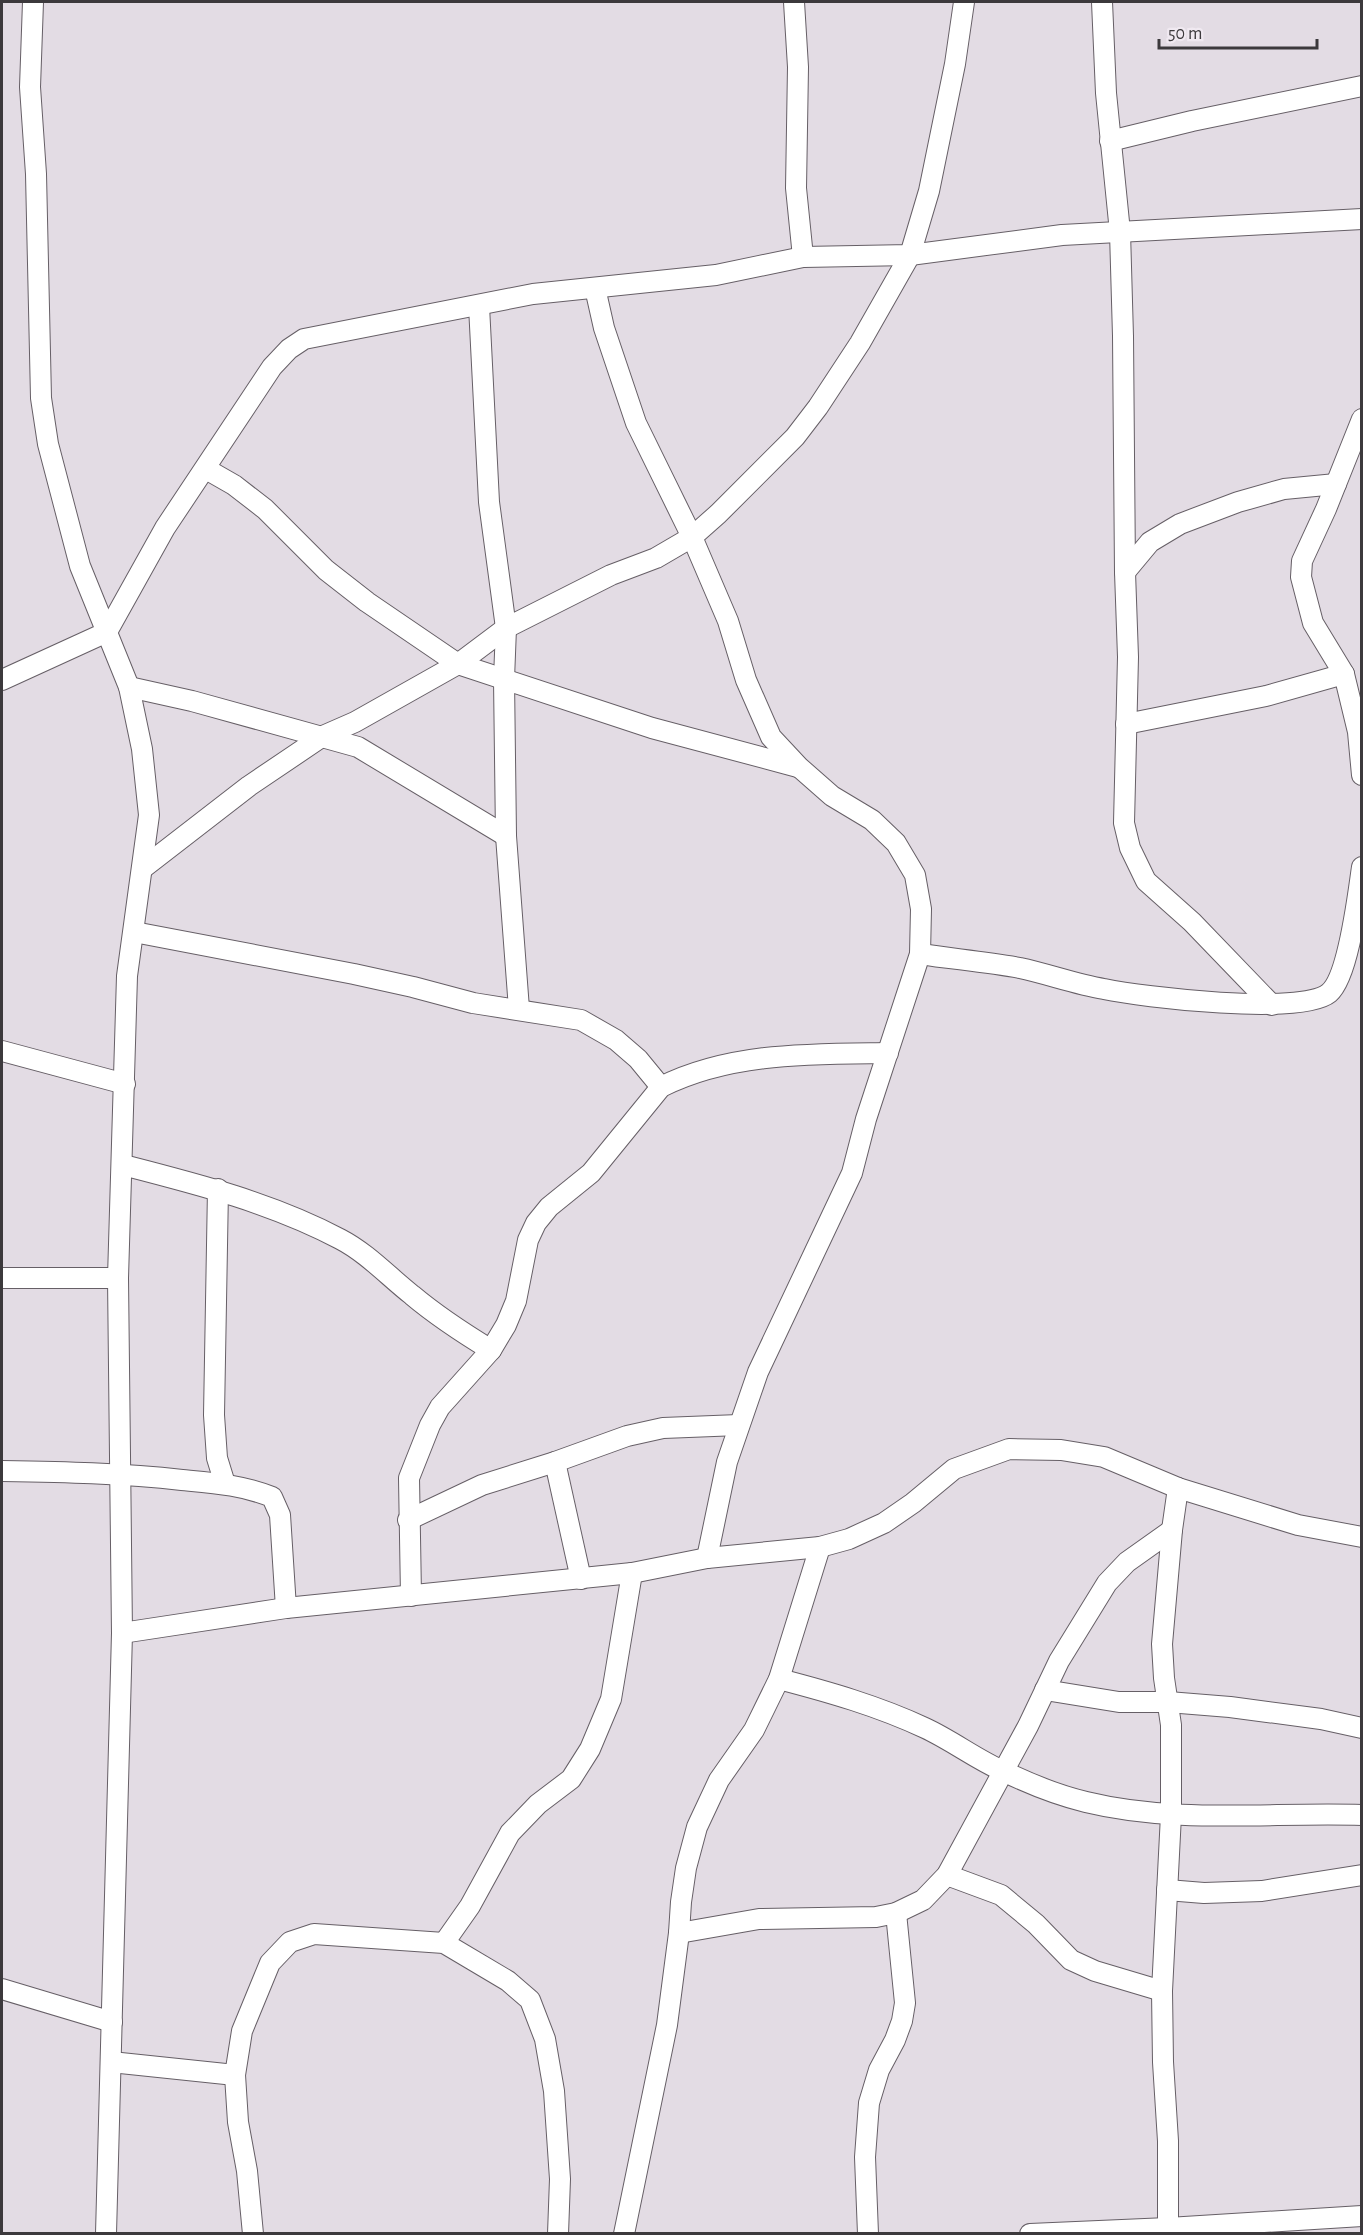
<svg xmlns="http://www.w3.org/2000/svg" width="1363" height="2235" font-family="'Alegreya Sans',sans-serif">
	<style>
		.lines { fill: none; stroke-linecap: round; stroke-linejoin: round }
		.minor-casing { stroke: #665f66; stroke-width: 22 }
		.minor { stroke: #fff; stroke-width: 20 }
	</style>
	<rect width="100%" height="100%" fill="#e3dce4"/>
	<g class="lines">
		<g class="minor-casing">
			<g id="minor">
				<path d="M33,2L30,87L36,174L41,398L48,444L80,566L129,687L142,749L149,815L127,976L118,1278L122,1633L106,2234"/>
				<path d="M794,2L798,67L796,188L803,257"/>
				<path d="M1102,2L1106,93L1120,232L1123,336L1125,572L1128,657L1124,823L1130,848L1146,881L1192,922L1272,1005"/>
				<path d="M1110,141L1192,121L1362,86"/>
				<path d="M595,288L604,328L636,423L692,537L728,621L746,680L771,737L799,767L832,796L872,820L896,843L915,875L921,909L920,954L866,1119L852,1173L758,1372L727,1462L707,1558"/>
				<path d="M479,306L489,502L506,628L504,679L506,836L519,1009"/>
				<path d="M1362,419L1326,509L1302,561L1301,577L1313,623L1344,674L1358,732L1362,775"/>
				<path d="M206,469L234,485L265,509L326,570L367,602L458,664L652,728L798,767"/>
				<path d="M1125,572L1150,542L1180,524L1238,502L1284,489L1336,484"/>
				<path d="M2,680L107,632L165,528L272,367L289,349L304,339L533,294L716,275L803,257L910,255L1062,235L1362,219"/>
				<path d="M129,687L192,701L358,747L506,836"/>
				<path d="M1126,724L1266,696L1344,674"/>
				<path d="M143,868L249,786L323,736L355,722L458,664L506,628L611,575L656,558L692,537L718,514L795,437L818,407L860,343L910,255L929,191L955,64L964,2"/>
				<path d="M134,932L354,974L413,987L473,1003L581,1020L616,1040L638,1059L661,1087"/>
				<path d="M920,954C953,959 987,962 1020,968C1048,974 1075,984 1104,989C1142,997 1301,1016 1329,993C1349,976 1358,894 1362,867"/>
				<path d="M2,1051L125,1084"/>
				<path d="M123,1165C197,1184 272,1203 340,1239C367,1253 388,1276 412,1295C437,1316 463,1333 491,1350"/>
				<path d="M218,1189L214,1415L217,1458L225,1484"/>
				<path d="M2,1278H118"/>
				<path d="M555,1462L581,1579"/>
				<path d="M2,1471C62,1472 122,1473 182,1480C213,1483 243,1485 272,1497L280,1515L286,1608"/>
				<path d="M408,1520L482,1485L555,1462L627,1436L663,1428L739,1425"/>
				<path d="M411,1596L409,1478L430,1425L440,1407L491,1350L506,1325L516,1301L528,1240L536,1223L549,1207L591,1173L661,1087C730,1052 812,1054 888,1053"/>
				<path d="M122,1633L286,1608L632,1573L707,1558L820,1547L849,1539L884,1523L913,1503L954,1469L1009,1449L1061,1450L1104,1457L1178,1488L1298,1525L1362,1537"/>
				<path d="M779,1679C829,1692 878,1706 925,1728C953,1741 977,1760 1005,1772C1028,1783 1061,1796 1086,1802C1176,1824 1270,1812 1362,1815"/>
				<path d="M1045,1690L1119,1702H1168L1230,1707L1321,1719L1362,1728"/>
				<path d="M947,1875L1001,1895L1036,1924L1071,1960L1095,1971L1162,1991"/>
				<path d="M1167,1890L1204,1893L1262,1891L1362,1875"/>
				<path d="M679,1933L759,1919L876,1917L896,1913L923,1900L947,1875L1028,1726L1059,1661L1107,1583L1127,1562L1172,1530"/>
				<path d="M444,1943L470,1906L510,1833L538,1804L571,1779L590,1749L611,1699L632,1573"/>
				<path d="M2,1989L112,2022"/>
				<path d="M111,2062L235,2075"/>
				<path d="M253,2234L247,2171L238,2122L235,2075L242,2031L270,1963L290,1942L314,1934L444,1943L508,1981L530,2000L545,2039L554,2091L560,2179L558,2234"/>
				<path d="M624,2234L667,2025L679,1933L681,1902L686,1868L697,1827L719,1780L754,1730L779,1679L820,1547"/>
				<path d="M868,2234L865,2157L869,2103L879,2070L895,2040L902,2021L905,2003L896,1913"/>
				<path d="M1030,2234L1168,2228L1362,2216"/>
				<path d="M1168,2234V2141L1163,2062L1162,1991L1171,1815V1725L1164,1678L1162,1644L1172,1530L1178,1488"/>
			</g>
		</g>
		<use href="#minor" class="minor"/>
	</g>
	<rect width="1363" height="2235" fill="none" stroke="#3c393c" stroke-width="6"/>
	<path d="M1159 39v9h158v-9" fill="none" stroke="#3c393c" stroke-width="3"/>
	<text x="1168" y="39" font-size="18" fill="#3c393c" stroke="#f0e9f1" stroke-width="4.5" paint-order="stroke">50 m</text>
</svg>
